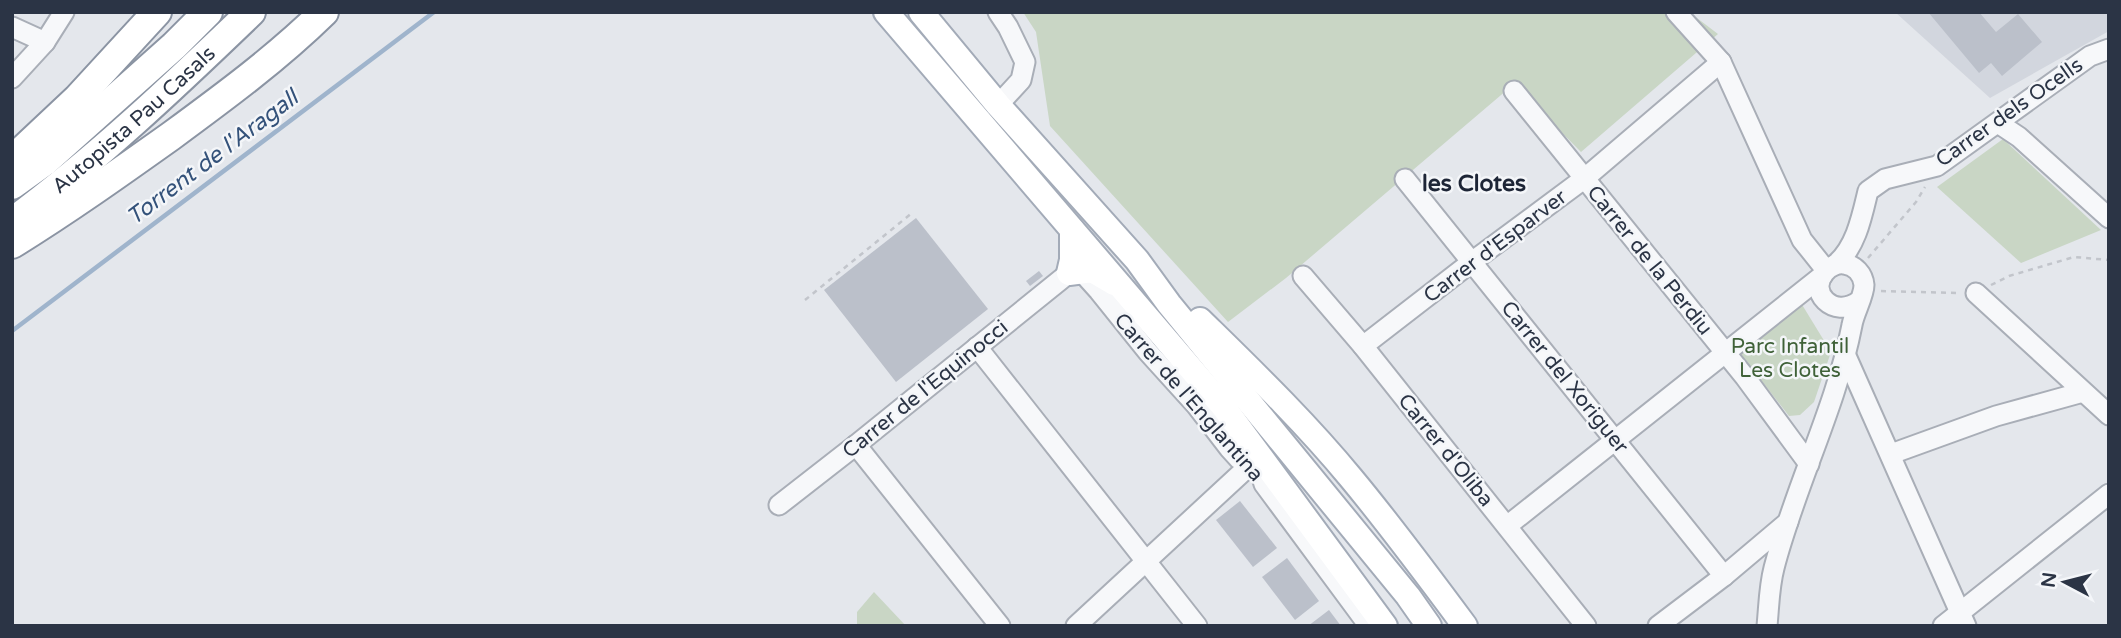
<svg xmlns="http://www.w3.org/2000/svg" width="2121" height="638" font-family="'Varela Round',sans-serif">
	<style>
		.built { fill: #d2d6de }
		.green { fill: #c9d6c5 }
		.lines { fill: none; stroke-linecap: round; stroke-linejoin: round }
		.stream { stroke: #9fb4cc; stroke-width: 4.5 }
		.building { fill: #bbc0ca }
		.minor-casing { stroke: #a9aeb7; stroke-width: 23 }
		.major-casing { stroke: #a3abb8; stroke-width: 28 }
		.highway-casing { stroke: #8b94a3; stroke-width: 32 }
		.path { stroke: #c2c5cb; stroke-width: 2.5; stroke-dasharray: 5 5; stroke-linecap: butt }
		.minor { stroke: #f7f8fa; stroke-width: 19 }
		.major { stroke: #fff; stroke-width: 24 }
		.highway { stroke: #fff; stroke-width: 28 }
		.labels { text-anchor: middle; stroke-width: 5; stroke-linejoin: round; paint-order: stroke }
		.street-label { font-size: 21px; fill: #2b3445; stroke: #f4f6f9 }
		.park-label { font-size: 21px; fill: #3f6138; stroke: #f4f6f9 }
		.water-label { font-size: 23px; font-style: italic; fill: #34527a; stroke: #f4f6f9 }
		.neighbourhood-label { font-size: 23px; font-weight: bold; fill: #1d2536; stroke: #f4f6f9 }
	</style>
	<rect width="100%" height="100%" fill="#e4e7ec"/>
	<path class="built" d="M1895,12H2109V31L1990,98Z"/>
	<g class="green">
		<path d="M1023,12H1689L1718,34L1581,152L1514,84L1286,278L1228,322L1050,126L1036,32Z"/>
		<path d="M2003,139L2101,230L2021,263L1937,187Z"/>
		<path d="M1801,303L1831,352L1814,402L1800,415L1789,416L1740,353Z"/>
		<path d="M874,592L906,626H857V612Z"/>
	</g>
	<g class="lines">
		<path class="stream" d="M12,331L434,12"/>
	</g>
	<g class="building">
		<path d="M1928,12H1979L1996,32L2018,14L2042,42L2002,76L1991,63L1979,73Z"/>
		<path d="M916,218L988,309L896,382L824,290Z"/>
		<path d="M1039,271L1043,276L1030,286L1026,281Z"/>
		<path d="M1240,501L1277,548L1253,567L1216,520Z"/>
		<path d="M1287,558L1319,601L1295,620L1262,577Z"/>
		<path d="M1329,610L1341,626H1308Z"/>
	</g>
	<g class="lines">
		<g class="minor-casing">
			<g id="minor">
				<path d="M998,12L1008,27L1025,62L1021,80L998,105"/>
				<path d="M1676,12L1721,62L1802,240L1826,270"/>
				<path d="M12,27L45,42"/>
				<path d="M12,78L45,42L64,12"/>
				<path d="M1514,91L1745,377L1809,464"/>
				<path d="M1998,123L2019,137L2109,218"/>
				<path d="M1405,179L1724,576"/>
				<path d="M1836,264C1856,247 1862,216 1868,191L1885,179L1937,166L2090,56L2109,49"/>
				<path d="M1081,271L1099,291L1148,352L1196,405L1229,448L1239,459L1261,474L1264,484L1369,626"/>
				<path d="M1303,276L1363,346L1586,626"/>
				<path d="M1976,293L2109,415"/>
				<path d="M1363,346L1473,261L1585,178L1721,62"/>
				<path d="M977,347L1197,626"/>
				<path d="M1844,348L1846,356L1966,626"/>
				<path d="M856,445L1000,626"/>
				<path d="M1891,454L1996,416L2083,392"/>
				<path d="M779,505L856,445L1069,273"/>
				<path d="M1507,526L1822,276"/>
				<path d="M1076,626L1249,466"/>
				<path d="M1658,626L1724,576L1788,522"/>
				<path d="M1767,626C1769,606 1769,587 1774,568C1795,486 1836,408 1852,325C1854,313 1864,296 1864,285C1863,274 1855,265 1844,264C1837,263 1829,267 1825,272C1807,291 1833,320 1859,301"/>
				<path d="M1943,626L2109,494"/>
			</g>
		</g>
		<g class="major-casing">
			<g id="major">
				<path d="M886,12L1223,406L1385,626"/>
				<path d="M921,12L998,105L1137,260L1169,304L1408,596L1429,626"/>
				<path d="M1072,230V260L1069,273L1092,270L1114,283"/>
				<path d="M1200,320C1252,371 1305,422 1351,478C1391,526 1428,576 1465,626"/>
			</g>
		</g>
		<g class="highway-casing">
			<g id="highway">
				<path d="M12,160L77,99L157,12"/>
				<path d="M12,185L44,162L174,46L208,12"/>
				<path id="s1" d="M12,222C97,159 174,86 251,12"/>
				<path d="M12,244C67,210 119,173 171,136C224,97 277,58 324,12"/>
			</g>
		</g>
		<g class="path">
			<path d="M1868,258L1916,202L1925,187"/>
			<path d="M1991,285L2009,276L2074,257L2109,260"/>
			<path d="M1881,291L1958,293"/>
			<path d="M805,300L912,213"/>
		</g>
		<use href="#minor" class="minor"/>
		<use href="#major" class="major"/>
		<use href="#highway" class="highway"/>
	</g>
	<g class="labels">
		<g class="street-label">
			<text transform="translate(2009 112) rotate(-35)" y="7">Carrer dels Ocells</text>
			<text dy="7" stroke="none"><textPath href="#s1" startOffset="159">Autopista Pau Casals</textPath></text>
			<text transform="translate(1495 246) rotate(-37)" y="7">Carrer d'Esparver</text>
			<text transform="translate(1650 260) rotate(51)" y="7">Carrer de la Perdiu</text>
			<text transform="translate(1565 377) rotate(51)" y="7">Carrer del Xoriguer</text>
			<text transform="translate(925 389) rotate(-39)" y="7">Carrer de l'Equinocci</text>
			<text transform="translate(1189 397) rotate(49)" y="7">Carrer de l'Englantina</text>
			<text transform="translate(1446 450) rotate(51)" y="7">Carrer d'Oliba</text>
		</g>
		<g class="park-label">
			<text x="1790" y="353">Parc Infantil<tspan x="1790" dy="24">Les Clotes</tspan></text>
		</g>
		<g class="water-label">
			<text transform="translate(212 157) rotate(-37)" y="8">Torrent de l'Aragall</text>
		</g>
		<g class="neighbourhood-label">
			<text x="1474" y="191">les Clotes</text>
		</g>
	</g>
	<rect width="2121" height="638" fill="none" stroke="#2b3445" stroke-width="28"/>
	<g transform="translate(2065 582) rotate(277)" stroke="#f4f6f9" stroke-width="5" paint-order="stroke">
	<path d="M0-5L12 26L0 18L-12 26Z" fill="#2b3445"/>
	<text y="-10" font-size="19" font-weight="bold" text-anchor="middle" fill="#2b3445">N</text>
	</g>
</svg>
